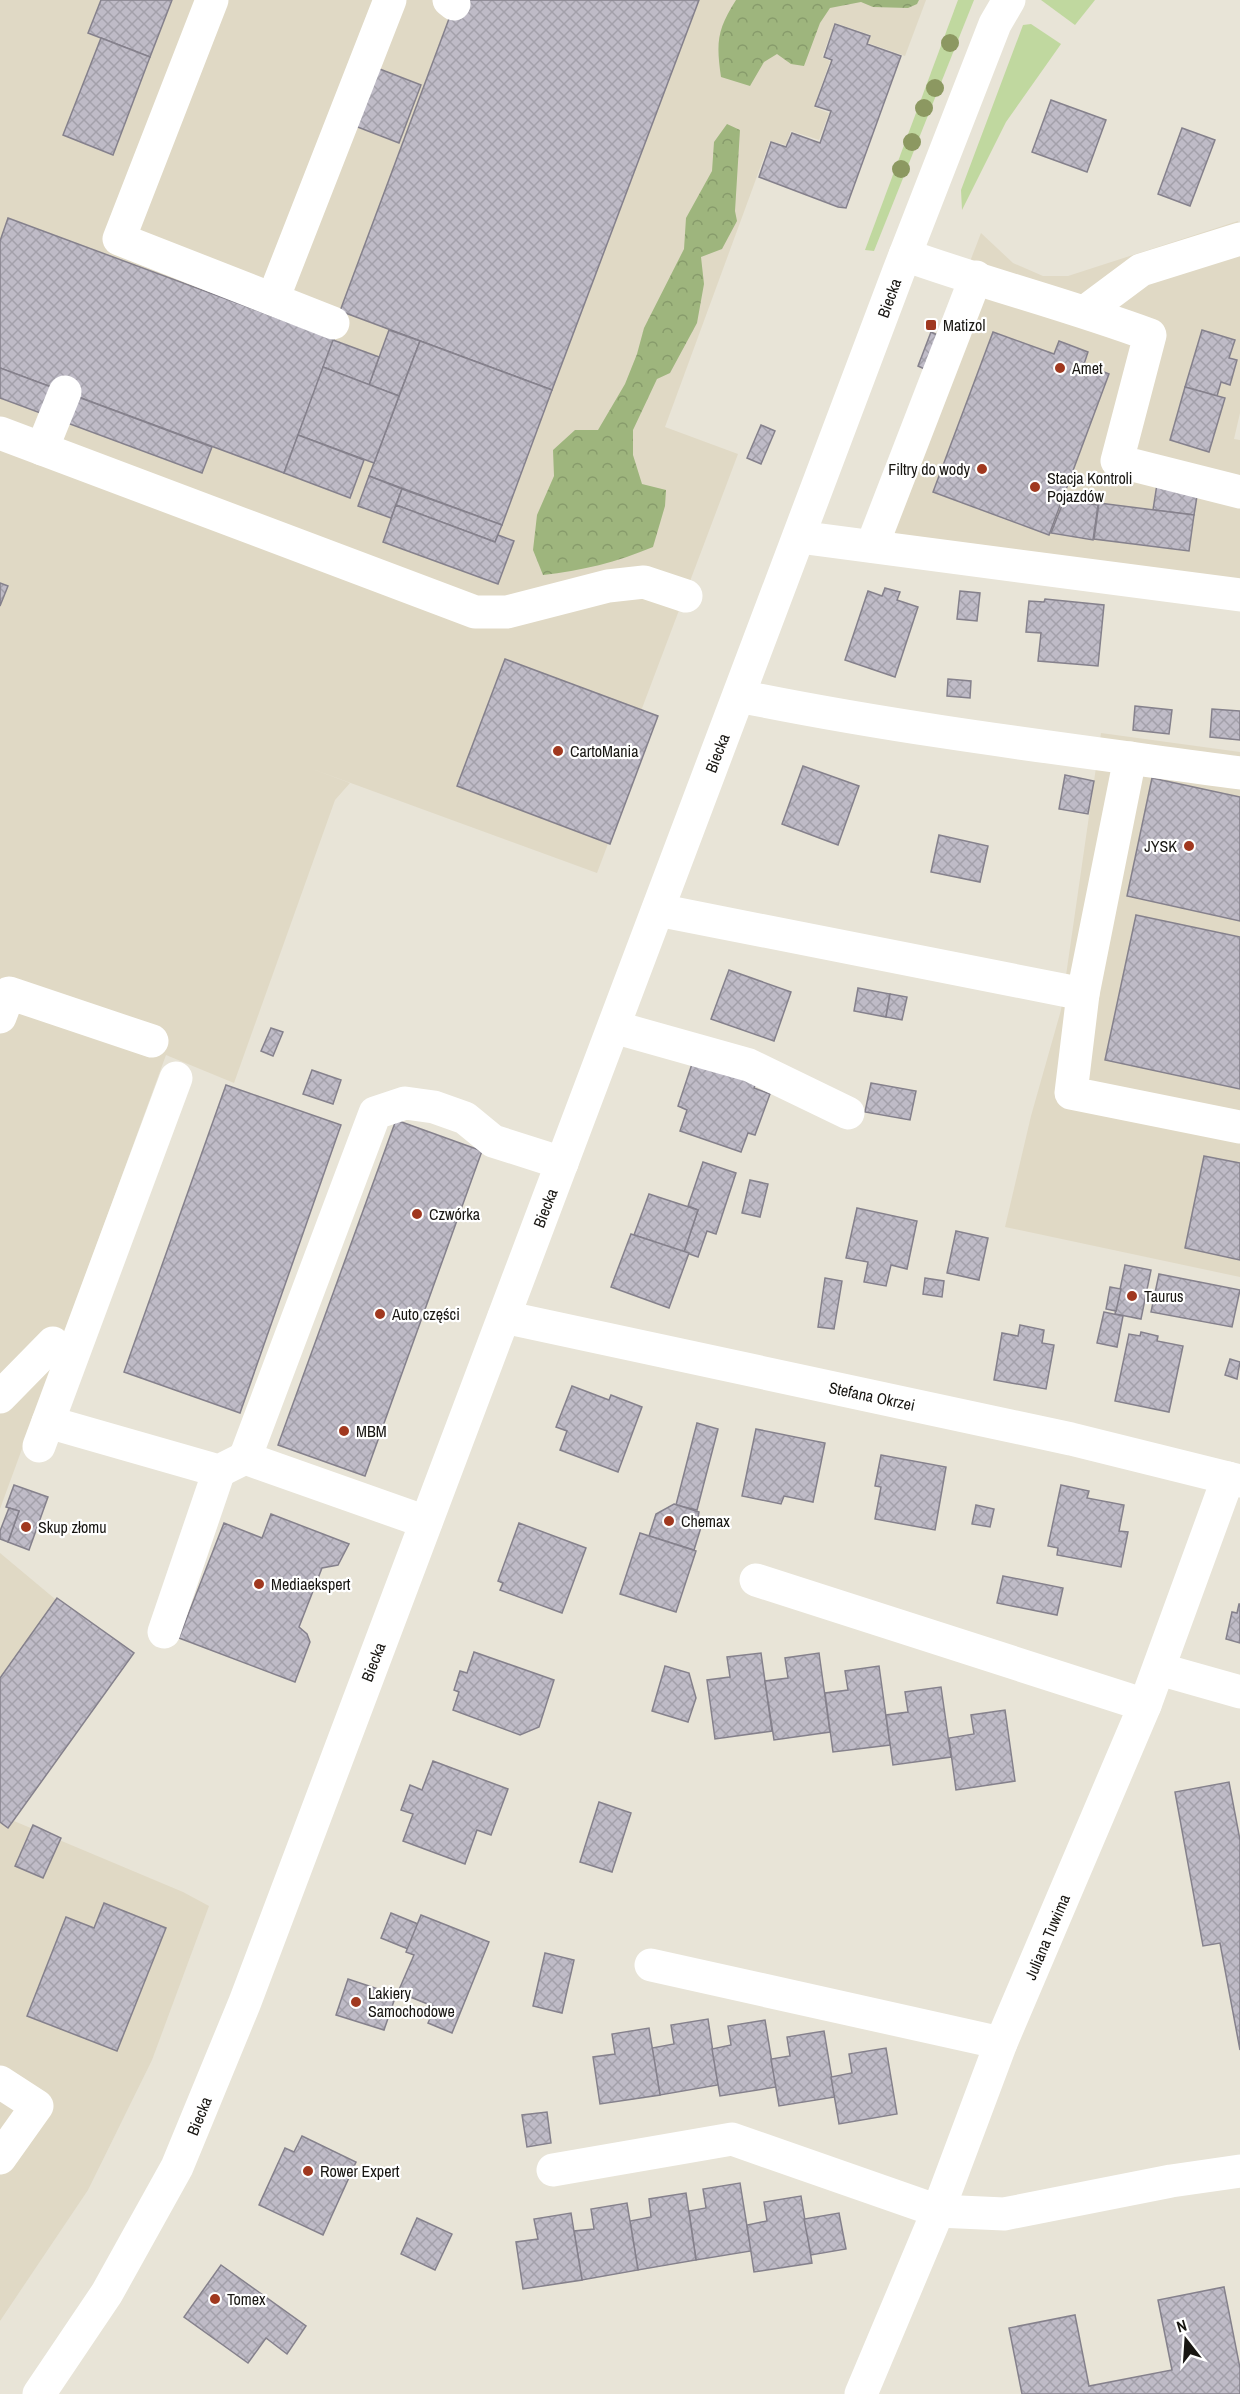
<svg xmlns="http://www.w3.org/2000/svg" width="1240" height="2394" font-family="'Archivo Narrow',sans-serif">
	<style>
		.built { fill: #e0d9c5 }
		.green { fill: #c0d89f }
		.forest { fill: url(#forest-crowns) }
		.building { fill: url(#building-cross-hatch); stroke: #85818c; stroke-width: 1.5 }
		.lines { fill: none; stroke-linecap: round; stroke-linejoin: round }
		.minor { stroke: #fff; stroke-width: 33 }
		.tree { fill: #8c9861 }
		.poi-dot { fill: #a0381f; stroke: #fff; stroke-width: 2 }
		.labels { text-anchor: middle; stroke-width: 4.5; stroke-linejoin: round; paint-order: stroke }
		.street-label { font-size: 16px; fill: #181612; stroke: #fff }
		.poi-label { font-size: 16px; fill: #181612; stroke: #fff; text-anchor: start }
	</style>
	<defs>
		<pattern id="forest-crowns" width="20" height="18" patternUnits="userSpaceOnUse" patternTransform="scale(1.5)"><rect width="20" height="18" fill="#9eb57d"/><path d="M2 6a3 3 0 1 1 6 0M12 15a3 3 0 1 1 6 0" fill="none" stroke="#879b6b"/></pattern>
		<pattern id="building-cross-hatch" width="8" height="8" patternUnits="userSpaceOnUse" patternTransform="scale(1.5)"><rect width="8" height="8" fill="#bfbbc7"/><path d="M0 0l8 8M0 8l8-8" fill="none" stroke="#a3a0aa"/></pattern>
	</defs>
	<rect width="100%" height="100%" fill="#e8e4d7"/>
	<g class="built">
		<path d="M0,0H926L905,56L868,43L871,35L835,23L822,57L830,61L814,107L829,113L819,140L791,131L786,145L770,141L665,427L738,454L641,711L656,717L597,873L307,767L350,783L335,800L234,1083L166,1055L0,1509Z"/>
		<path d="M1238,221L1240,227V413L1234,439L1240,440V585L865,535L981,233L1013,263L1043,276H1068Z"/>
		<path d="M1101,733L1240,752V1277L1005,1227L1031,1116L1061,1010Z"/>
		<path d="M0,1553L55,1599L134,1653L14,1821L183,1892L209,1906L152,2060L88,2190L0,2321Z"/>
	</g>
	<g class="green">
		<path d="M958,0H974L874,251L865,250Z"/>
		<path d="M1041,0H1095L1075,25Z"/>
		<path d="M1031,24L1061,44L1006,122L962,210L961,190L1023,25Z"/>
	</g>
	<g class="forest">
		<path d="M736,0H919L917,4L908,8L873,7L861,2L830,8L820,23L804,66L791,64L777,54L764,62L750,86L721,77C716,42 717,30 736,0Z"/>
		<path d="M727,124L740,130L735,211L737,221L722,249L701,257L704,284L697,323L670,373L657,379L633,430V455L642,484L666,490L665,506L653,547C617,562 581,571 543,575L533,550L537,515L554,476L553,450L575,430H598L625,384L637,354L644,328L684,249L686,218L712,171L714,142Z"/>
	</g>
	<g class="building">
		<path d="M101,0H172L150,57L88,33Z"/>
		<path d="M456,0H699L552,390L340,311Z"/>
		<path d="M835,24L870,36L867,44L901,56L846,208L838,207L759,177L771,142L786,147L792,133L820,143L831,111L815,106L832,60L824,57Z"/>
		<path d="M101,38L150,57L113,155L63,135Z"/>
		<path d="M359,61L421,85L399,143L337,119Z"/>
		<path d="M1051,100L1106,120L1087,172L1032,152Z"/>
		<path d="M1182,128L1215,140L1190,206L1158,194Z"/>
		<path d="M8,218L334,339L284,473L0,368V241Z"/>
		<path d="M389,330L420,341L399,396L369,385Z"/>
		<path d="M1202,330L1235,340L1229,358L1237,360L1230,385L1221,382L1217,396L1185,387Z"/>
		<path d="M931,332L942,337L929,371L918,366Z"/>
		<path d="M993,332L1054,354L1059,341L1088,352L1084,364L1109,374L1049,535L933,492Z"/>
		<path d="M333,340L379,357L369,385L323,367Z"/>
		<path d="M420,341L552,390L502,525L369,476Z"/>
		<path d="M323,367L399,396L374,463L298,435Z"/>
		<path d="M0,368L212,447L202,473L0,398Z"/>
		<path d="M1185,387L1225,398L1209,452L1170,440Z"/>
		<path d="M761,425L775,431L761,464L747,458Z"/>
		<path d="M298,435L364,460L350,498L284,473Z"/>
		<path d="M369,476L402,489L391,518L358,506Z"/>
		<path d="M1157,484L1198,490L1194,515L1153,510Z"/>
		<path d="M402,489L502,525L495,542L396,505Z"/>
		<path d="M1064,500L1098,505L1093,540L1051,533Z"/>
		<path d="M1099,503L1194,515L1189,551L1094,539Z"/>
		<path d="M396,505L495,542L498,535L514,541L498,584L383,542Z"/>
		<path d="M0,583L8,586L0,606Z"/>
		<path d="M885,588L900,592L897,600L918,607L895,677L845,660L868,591L882,596Z"/>
		<path d="M960,591L980,593L977,621L957,619Z"/>
		<path d="M1045,599L1104,605L1098,666L1038,661L1041,633L1026,632L1029,601L1044,602Z"/>
		<path d="M505,659L658,716L610,844L457,786Z"/>
		<path d="M948,679L971,681L970,698L947,696Z"/>
		<path d="M1135,706L1172,710L1169,734L1133,730Z"/>
		<path d="M1212,709L1240,711V740L1210,737Z"/>
		<path d="M803,766L859,786L838,845L782,824Z"/>
		<path d="M1065,775L1094,781L1088,814L1059,809Z"/>
		<path d="M1152,778L1240,797V921L1127,896Z"/>
		<path d="M939,835L988,846L980,882L931,872Z"/>
		<path d="M1136,915L1240,937V1089L1105,1060Z"/>
		<path d="M729,970L791,992L774,1041L711,1019Z"/>
		<path d="M858,988L890,994L886,1017L854,1011Z"/>
		<path d="M890,994L907,997L902,1020L886,1017Z"/>
		<path d="M271,1028L283,1032L273,1056L261,1051Z"/>
		<path d="M694,1058L757,1080L754,1088L770,1094L755,1135L748,1133L741,1152L680,1131L687,1110L678,1106Z"/>
		<path d="M312,1070L341,1080L333,1104L303,1094Z"/>
		<path d="M871,1083L916,1091L910,1120L865,1112Z"/>
		<path d="M226,1085L341,1125L240,1413L124,1372Z"/>
		<path d="M396,1120L482,1151L365,1476L278,1445Z"/>
		<path d="M1204,1156L1240,1163V1260L1185,1248Z"/>
		<path d="M703,1162L736,1173L716,1234L707,1231L698,1257L684,1252L698,1210L688,1206Z"/>
		<path d="M750,1180L768,1184L760,1217L742,1213Z"/>
		<path d="M649,1194L698,1210L684,1252L634,1235Z"/>
		<path d="M857,1208L917,1221L907,1269L891,1265L886,1286L864,1282L868,1262L846,1258Z"/>
		<path d="M956,1231L988,1238L979,1280L947,1273Z"/>
		<path d="M631,1234L689,1253L669,1308L611,1287Z"/>
		<path d="M1125,1265L1151,1270L1141,1319L1115,1314Z"/>
		<path d="M1159,1274L1240,1290L1232,1327L1151,1312Z"/>
		<path d="M825,1278L842,1281L834,1329L818,1327Z"/>
		<path d="M925,1278L944,1281L942,1297L923,1294Z"/>
		<path d="M1110,1287L1121,1289L1116,1311L1106,1309Z"/>
		<path d="M1104,1312L1123,1316L1117,1347L1097,1343Z"/>
		<path d="M1020,1325L1044,1330L1042,1343L1054,1345L1046,1389L994,1380L1002,1333L1018,1336Z"/>
		<path d="M1141,1332L1158,1336L1157,1341L1183,1346L1169,1412L1115,1401L1129,1334L1140,1336Z"/>
		<path d="M1230,1359L1240,1362L1237,1379L1225,1375Z"/>
		<path d="M572,1386L609,1400L611,1395L642,1407L618,1472L560,1450L567,1431L556,1427Z"/>
		<path d="M697,1423L718,1429L697,1510L676,1505Z"/>
		<path d="M756,1429L825,1443L813,1502L784,1496L781,1504L742,1496Z"/>
		<path d="M881,1455L946,1467L935,1530L875,1519L881,1487L875,1486Z"/>
		<path d="M14,1485L48,1497L29,1550L8,1542L19,1511L6,1507Z"/>
		<path d="M1061,1485L1089,1491L1087,1498L1124,1505L1119,1531L1128,1532L1121,1567L1057,1555L1058,1548L1048,1546Z"/>
		<path d="M674,1504L699,1512L697,1523L702,1524L694,1550L649,1536L656,1514Z"/>
		<path d="M976,1505L994,1509L990,1527L972,1524Z"/>
		<path d="M9,1508L19,1511L8,1542L0,1539V1531Z"/>
		<path d="M271,1514L349,1544L338,1565L322,1568L299,1627L307,1634L310,1642L295,1682L179,1638L224,1523L262,1538Z"/>
		<path d="M519,1523L586,1548L562,1613L500,1590L503,1583L498,1581Z"/>
		<path d="M640,1533L696,1551L676,1612L620,1594Z"/>
		<path d="M1003,1576L1063,1588L1057,1615L997,1603Z"/>
		<path d="M57,1598L134,1653L8,1828L0,1822V1678Z"/>
		<path d="M1239,1604H1240V1643L1226,1639L1232,1612L1237,1613Z"/>
		<path d="M474,1652L554,1680L539,1727L520,1735L453,1710L459,1692L454,1690L460,1671L467,1673Z"/>
		<path d="M761,1653L772,1731L715,1739L707,1680L730,1677L727,1657Z"/>
		<path d="M819,1653L830,1732L774,1740L765,1681L788,1678L785,1658Z"/>
		<path d="M665,1666L689,1673L696,1698L688,1722L652,1711Z"/>
		<path d="M879,1666L890,1745L833,1752L825,1693L848,1690L845,1671Z"/>
		<path d="M941,1687L951,1757L893,1765L886,1715L908,1712L905,1692Z"/>
		<path d="M1005,1710L1015,1781L956,1790L949,1738L974,1734L971,1715Z"/>
		<path d="M433,1761L508,1789L491,1835L477,1830L465,1864L403,1841L413,1814L401,1810L410,1785L422,1790Z"/>
		<path d="M1229,1782L1240,1840V2050L1220,1943L1203,1946L1175,1792Z"/>
		<path d="M599,1802L631,1813L612,1872L580,1862Z"/>
		<path d="M33,1825L61,1838L43,1878L15,1866Z"/>
		<path d="M104,1903L166,1928L117,2051L27,2016L66,1917L94,1928Z"/>
		<path d="M391,1913L418,1924L408,1949L381,1938Z"/>
		<path d="M421,1915L489,1942L452,2033L428,2023L435,2007L398,1992L414,1955L406,1952Z"/>
		<path d="M545,1953L574,1960L562,2013L533,2006Z"/>
		<path d="M348,1979L396,1995L384,2030L336,2015Z"/>
		<path d="M708,2019L718,2085L660,2095L652,2048L674,2044L671,2025Z"/>
		<path d="M765,2020L776,2087L720,2096L712,2049L731,2045L728,2026Z"/>
		<path d="M649,2028L660,2095L600,2104L593,2057L615,2054L612,2034Z"/>
		<path d="M824,2031L835,2097L779,2106L771,2059L790,2056L787,2037Z"/>
		<path d="M886,2048L897,2114L839,2124L831,2077L852,2073L849,2054Z"/>
		<path d="M547,2112L551,2143L527,2147L522,2115Z"/>
		<path d="M302,2136L356,2162L323,2235L259,2205L285,2148L294,2152Z"/>
		<path d="M740,2183L751,2251L696,2260L689,2211L706,2208L703,2189Z"/>
		<path d="M686,2193L696,2260L638,2270L630,2221L651,2217L649,2199Z"/>
		<path d="M801,2196L812,2263L754,2272L747,2225L767,2221L764,2202Z"/>
		<path d="M627,2203L638,2270L582,2280L574,2231L594,2229L591,2209Z"/>
		<path d="M571,2213L582,2280L523,2289L516,2242L538,2239L534,2219Z"/>
		<path d="M839,2213L846,2249L811,2255L804,2219Z"/>
		<path d="M417,2218L452,2234L435,2270L401,2254Z"/>
		<path d="M221,2265L306,2326L287,2354L266,2338L248,2363L184,2317Z"/>
		<path d="M1224,2287L1240,2368V2394H1022L1009,2328L1075,2315L1089,2386L1172,2370L1158,2300Z"/>
	</g>
	<g class="lines">
		<g class="minor">
			<path d="M212,0L119,239L333,323"/>
			<path d="M449,0L454,4"/>
			<path d="M905,255C986,284 1069,305 1150,335L1117,461L1240,492"/>
			<path d="M273,299L390,0"/>
			<path d="M1086,311L1141,270L1240,239"/>
			<path d="M0,433L475,612H507L608,586L644,582L686,596"/>
			<path d="M42,449L65,392"/>
			<path d="M799,537L1240,595"/>
			<path d="M872,546L976,277"/>
			<path d="M739,696C904,730 1073,750 1240,773"/>
			<path d="M1130,758L1083,994L1071,1093L1240,1127"/>
			<path d="M658,910L1083,994"/>
			<path d="M0,1017L9,993L152,1041"/>
			<path d="M614,1027L749,1065L848,1113"/>
			<path d="M504,1317L1071,1439L1240,1481"/>
			<path d="M0,1397L53,1343"/>
			<path d="M48,1422L219,1471L245,1458L426,1522"/>
			<path d="M39,1446L176,1078"/>
			<path d="M245,1458L375,1113L405,1103L434,1107L465,1118L493,1141L562,1163"/>
			<path d="M756,1580L1145,1705"/>
			<path d="M164,1632L219,1471"/>
			<path d="M1159,1669L1240,1692"/>
			<path d="M651,1965L1001,2043"/>
			<path d="M0,2082L37,2106L0,2158"/>
			<path d="M553,2170L732,2139L938,2211L1004,2214L1171,2181L1240,2171"/>
			<path d="M39,2394L107,2293L177,2167L245,2002L898,273L995,24L1009,0"/>
			<path d="M861,2394L938,2211L1001,2043L1145,1705L1228,1478"/>
		</g>
	</g>
	<g class="tree">
		<circle cx="950" cy="43" r="9"/>
		<circle cx="935" cy="88" r="9"/>
		<circle cx="924" cy="108" r="9"/>
		<circle cx="912" cy="142" r="9"/>
		<circle cx="901" cy="169" r="9"/>
	</g>
	<g class="poi-dot">
		<rect x="925" y="319" width="12" height="12" rx="3"/>
		<circle cx="1060" cy="368" r="6"/>
		<circle cx="982" cy="469" r="6"/>
		<circle cx="1035" cy="487" r="6"/>
		<circle cx="558" cy="751" r="6"/>
		<circle cx="1189" cy="846" r="6"/>
		<circle cx="417" cy="1214" r="6"/>
		<circle cx="1132" cy="1296" r="6"/>
		<circle cx="380" cy="1314" r="6"/>
		<circle cx="344" cy="1431" r="6"/>
		<circle cx="669" cy="1521" r="6"/>
		<circle cx="26" cy="1527" r="6"/>
		<circle cx="259" cy="1584" r="6"/>
		<circle cx="356" cy="2002" r="6"/>
		<circle cx="308" cy="2171" r="6"/>
		<circle cx="215" cy="2299" r="6"/>
	</g>
	<g class="labels">
		<g class="street-label">
			<text transform="translate(889 298) rotate(-70)" y="6">Biecka</text>
			<text transform="translate(717 753) rotate(-69)" y="6">Biecka</text>
			<text transform="translate(545 1208) rotate(-69)" y="6">Biecka</text>
			<text transform="translate(872 1396) rotate(12)" y="6">Stefana Okrzei</text>
			<text transform="translate(373 1662) rotate(-69)" y="6">Biecka</text>
			<text transform="translate(1047 1937) rotate(-67)" y="6">Juliana Tuwima</text>
			<text transform="translate(199 2116) rotate(-68)" y="6">Biecka</text>
		</g>
		<g class="poi-label">
			<text x="943" y="331">Matizol</text>
			<text x="1072" y="374">Amet</text>
			<text x="970" y="475" text-anchor="end">Filtry do wody</text>
			<text x="1047" y="484">Stacja Kontroli<tspan x="1047" dy="18">Pojazdów</tspan></text>
			<text x="570" y="757">CartoMania</text>
			<text x="1177" y="852" text-anchor="end">JYSK</text>
			<text x="429" y="1220">Czwórka</text>
			<text x="1144" y="1302">Taurus</text>
			<text x="392" y="1320">Auto części</text>
			<text x="356" y="1437">MBM</text>
			<text x="681" y="1527">Chemax</text>
			<text x="38" y="1533">Skup złomu</text>
			<text x="271" y="1590">Mediaekspert</text>
			<text x="368" y="1999">Lakiery<tspan x="368" dy="18">Samochodowe</tspan></text>
			<text x="320" y="2177">Rower Expert</text>
			<text x="227" y="2305">Tomex</text>
		</g>
	</g>
	<g transform="translate(1186 2340) rotate(343)" stroke="#ffffff" stroke-width="4.5" paint-order="stroke">
	<path d="M0-4.5L10 22L0 15L-10 22Z" fill="#181612"/>
	<text y="-9" font-size="16" font-weight="bold" text-anchor="middle" fill="#181612">N</text>
	</g>
</svg>
